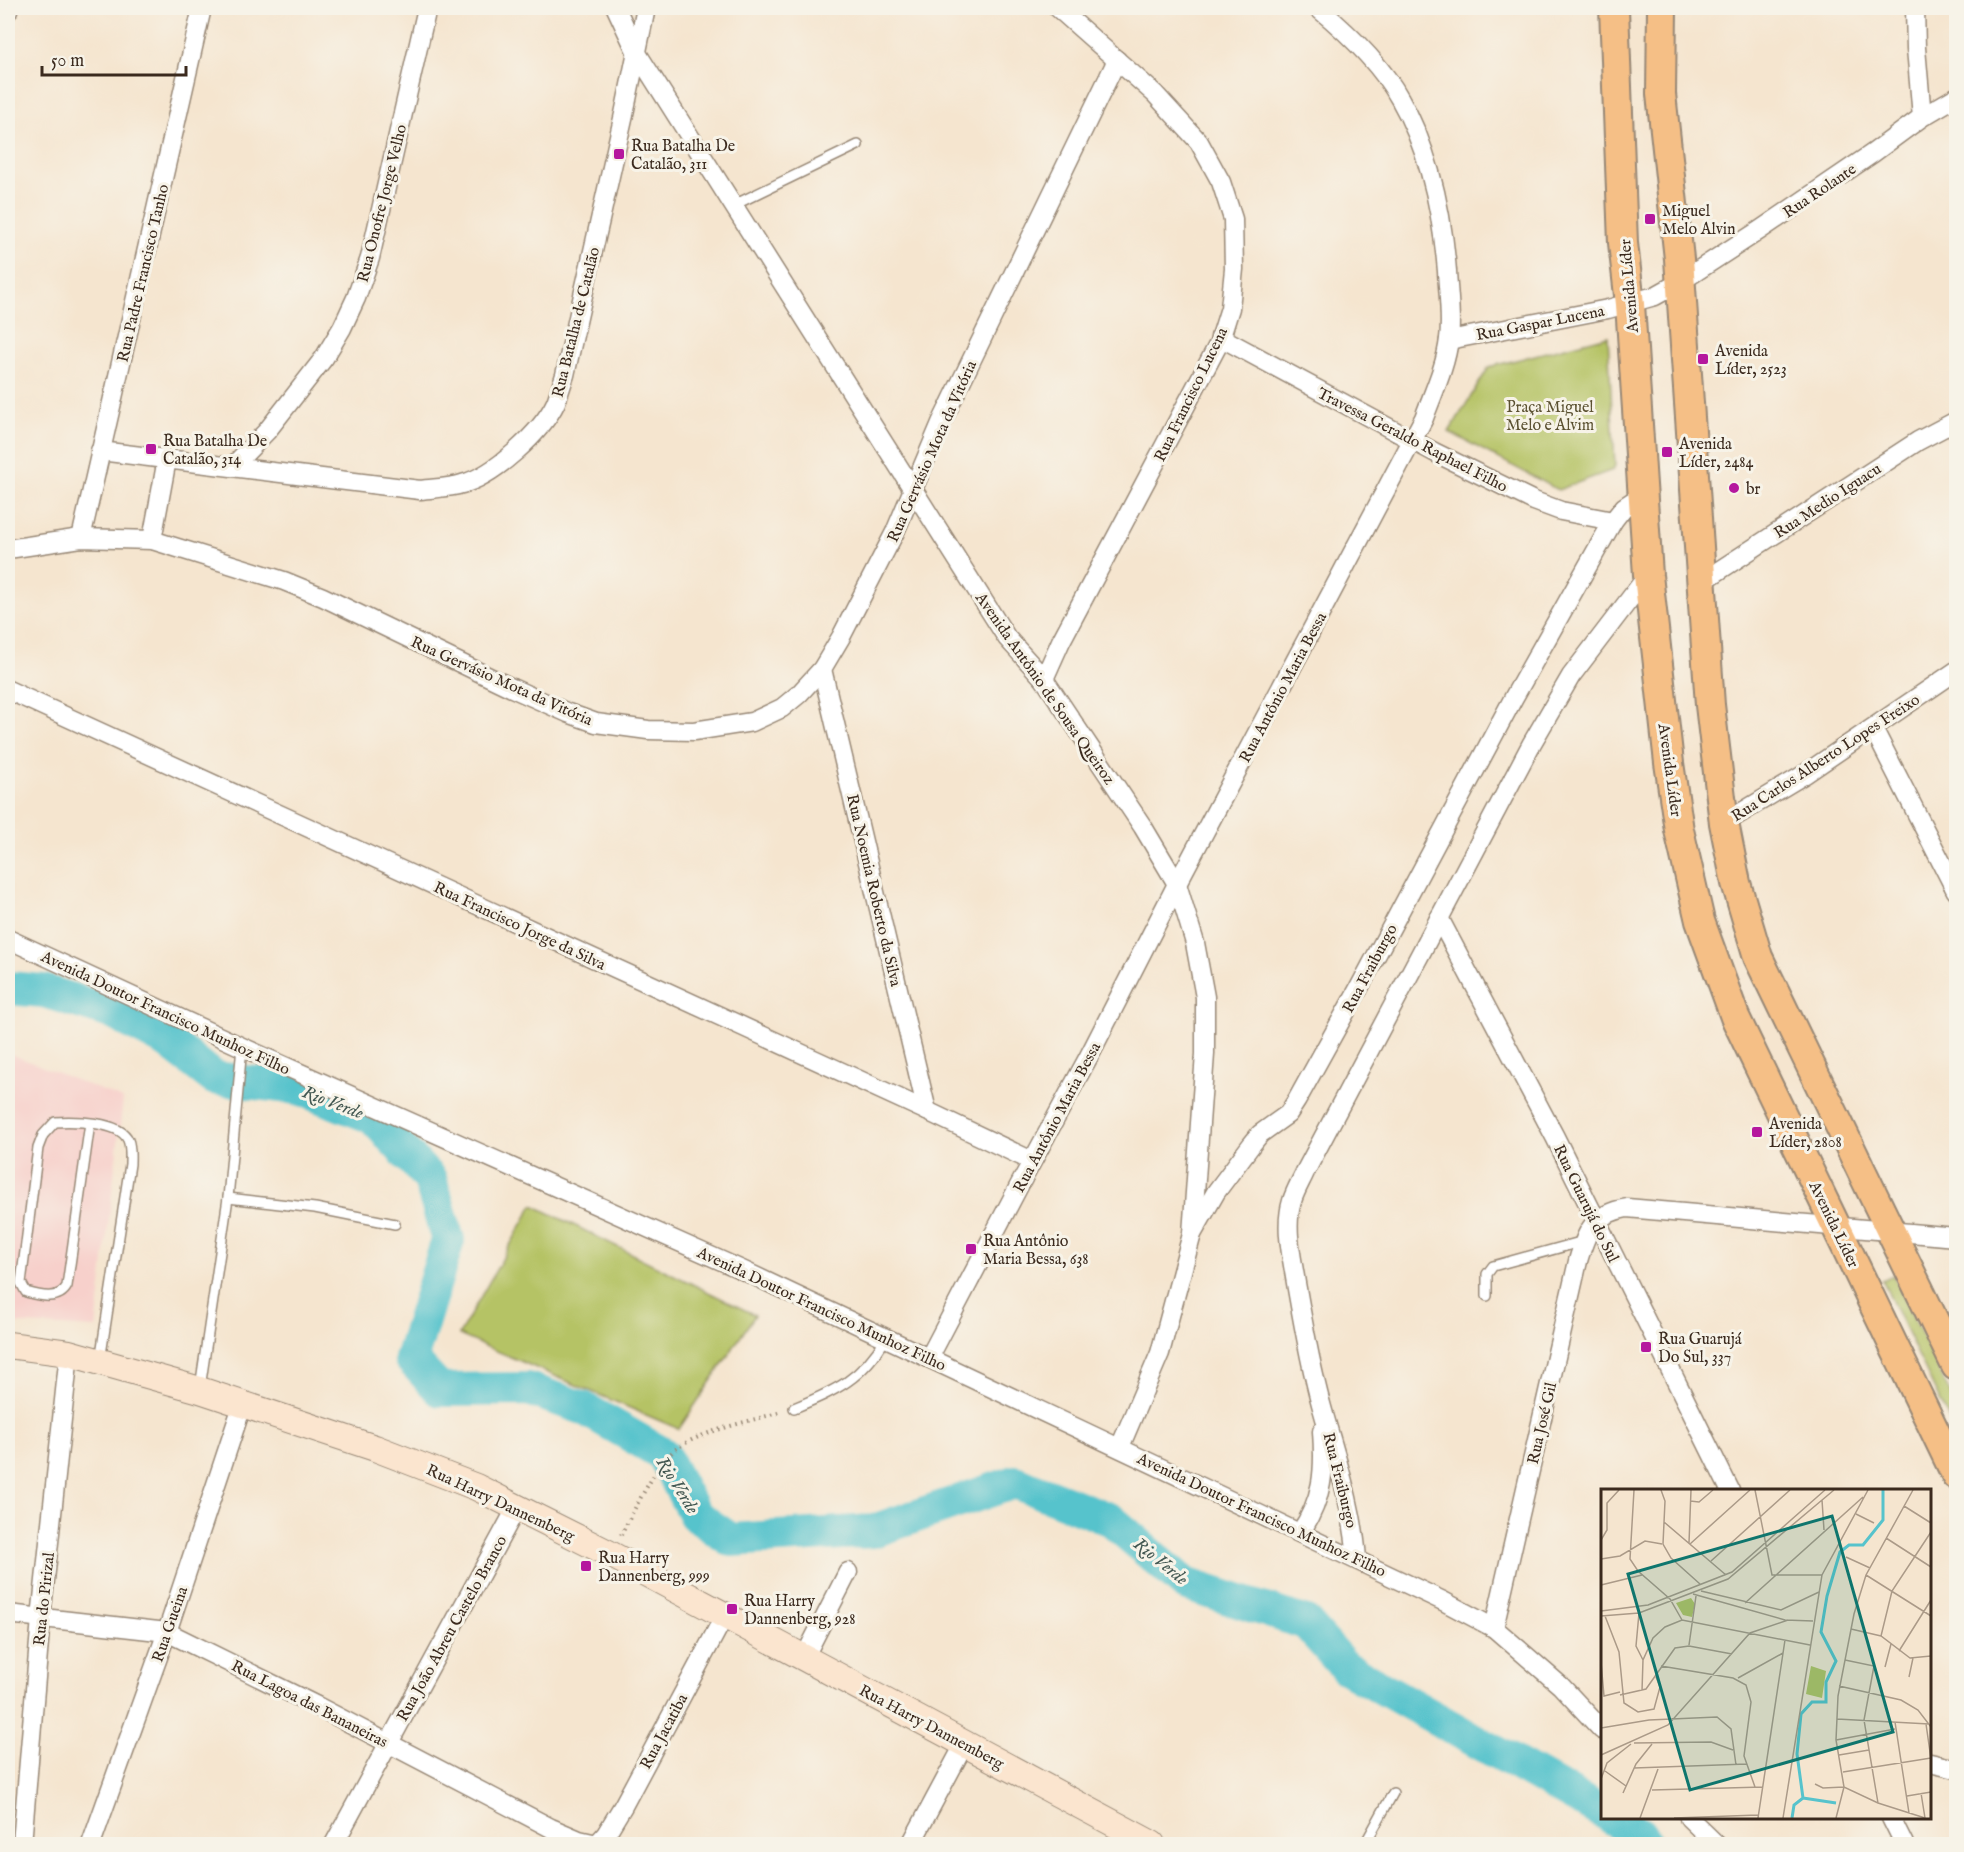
<svg xmlns="http://www.w3.org/2000/svg" width="1964" height="1852" font-family="'IM FELL English',serif">
	<style>
		.built { fill: #f7d0cb }
		.green { fill: #b5c365; stroke: #787642; stroke-width: 1.5 }
		.lines { fill: none; stroke-linecap: round; stroke-linejoin: round }
		.river { stroke: #56c3cc; stroke-width: 34 }
		.service-casing { stroke: #988876; stroke-width: 12 }
		.minor-casing { stroke: #988876; stroke-width: 21 }
		.secondary-casing { stroke: #988876; stroke-width: 28 }
		.primary-casing { stroke: #988876; stroke-width: 32 }
		.path { stroke: #988876; stroke-width: 4; stroke-dasharray: 1.5 4.5; stroke-linecap: butt }
		.service { stroke: #fff; stroke-width: 9 }
		.minor { stroke: #fff; stroke-width: 18 }
		.secondary { stroke: #fbe5cf; stroke-width: 26 }
		.primary { stroke: #f5bf86; stroke-width: 28 }
		.poi-dot { fill: #b5179e; stroke: #f7f3e8; stroke-width: 2 }
		.labels { text-anchor: middle; stroke-width: 6; stroke-linejoin: round; paint-order: stroke }
		.poi-label { font-size: 16px; fill: #3b2a1e; stroke: #f7f3e8; text-anchor: start }
		.street-label { font-size: 16px; fill: #3b2a1e; stroke: #f7f3e8 }
		.park-label { font-size: 16px; fill: #5a5030; stroke: #f7f3e8 }
		.water-label { font-size: 18px; font-style: italic; fill: #435852; stroke: #f7f3e8 }
		.inset-river { fill: none; stroke: #56c3cc; stroke-width: 3 }
		.inset-road { fill: none; stroke: #ab9a88; stroke-width: 1.5 }
		.view { fill: #0f766e; fill-opacity: 0.15; stroke: #0f766e; stroke-width: 3 }
		.inset-edge { fill: none; stroke: #3b2a1e; stroke-width: 3 }
	</style>
	<rect width="100%" height="100%" fill="#f7f3e8"/>
	<filter id="ink" filterUnits="userSpaceOnUse"><feTurbulence type="fractalNoise" baseFrequency=".0167" numOctaves="2"/><feDisplacementMap in="SourceGraphic" scale="12" xChannelSelector="R" yChannelSelector="G"/><feConvolveMatrix kernelMatrix="1 2 1 2 8 2 1 2 1" color-interpolation-filters="sRGB"/></filter>
	<filter id="wash" filterUnits="userSpaceOnUse"><feTurbulence type="fractalNoise" baseFrequency=".008" numOctaves="4" result="noise"/><feDisplacementMap in="SourceGraphic" scale="24" xChannelSelector="R" yChannelSelector="G"/><feGaussianBlur stdDeviation="1.35" result="paint"/><feColorMatrix in="noise" values="0 0 0 0 0 0 0 0 0 0 0 0 0 0 0 0 0 1.4 0 .05"/><feComposite in="paint" operator="in"/></filter>
	<g filter="url(#wash)">
		<rect width="100%" height="100%" fill="#f5e5cf"/>
		<path class="built" d="M8,1053L123,1099L96,1328L8,1323Z"/>
		<g class="green">
			<path d="M1608,336L1615,467L1613,470L1558,490L1449,432L1489,367Z"/>
			<path d="M533,1205L755,1315L679,1429L459,1335Z"/>
			<path d="M1893,1275L1956,1406V1434L1882,1280Z"/>
		</g>
		<g class="lines">
			<g class="river">
				<path d="M8,988L44,991L111,1012L168,1042L214,1078L298,1088L372,1117L430,1179L448,1240L411,1359L440,1390L528,1389L583,1408L663,1454L695,1515L731,1540L873,1531L1015,1482L1111,1520L1185,1584L1306,1623L1345,1667L1602,1812"/>
				<path d="M1612,1818L1638,1832L1647,1844"/>
			</g>
		</g>
	</g>
	<g filter="url(#ink)">
		<g class="lines">
			<g class="service-casing">
				<g id="service">
					<path d="M734,205L858,145"/>
					<path d="M90,1123L67,1286C59,1301 40,1296 26,1292L21,1283L38,1148L43,1135L55,1122C73,1121 120,1121 128,1140C131,1147 130,1157 130,1164L100,1361"/>
					<path d="M228,1198L315,1208L395,1224"/>
					<path d="M1487,1296V1274L1493,1266L1584,1241"/>
					<path d="M200,1388L228,1198L242,1047"/>
					<path d="M794,1408C837,1390 862,1379 886,1338"/>
					<path d="M1365,1844L1393,1793"/>
				</g>
			</g>
			<g class="minor-casing">
				<g id="minor">
					<path d="M616,8L637,53L1007,638L1044,679L1143,827L1177,884L1195,943L1205,997V1054L1192,1234"/>
					<path d="M1915,8L1916,48L1922,117"/>
					<path d="M8,11V8"/>
					<path d="M1220,337L1434,452L1534,501L1561,511L1613,521"/>
					<path d="M1449,340L1608,309L1655,296L1680,282L1760,230L1873,153L1922,117L1956,97"/>
					<path d="M100,451L420,490C434,488 449,488 462,484C494,476 542,432 556,402C559,393 562,384 565,375L624,114L646,8"/>
					<path d="M233,466L267,431L324,358L342,328L356,298L370,258L427,8"/>
					<path d="M81,538L202,8"/>
					<path d="M152,540L167,459"/>
					<path d="M8,549L81,538L152,540L284,581L323,597L512,688L568,713L596,723L648,730L694,731L752,722L782,708L799,694L822,669L841,637L895,532L941,423L1117,60"/>
					<path d="M1700,583L1918,441L1956,421"/>
					<path d="M822,669L927,1111"/>
					<path d="M1044,679L1061,641L1219,343L1230,308L1234,269L1233,219L1221,182L1199,142L1155,94L1058,8"/>
					<path d="M8,690L927,1111L1032,1161"/>
					<path d="M1873,728L1956,891"/>
					<path d="M1724,823L1805,774L1956,671"/>
					<path d="M1439,918L1555,1137L1730,1490"/>
					<path d="M8,939L242,1047L742,1270L1443,1601L1494,1628L1561,1686L1602,1730"/>
					<path d="M929,1358L1020,1184L1088,1058L1177,884L1424,418C1433,393 1446,366 1449,339C1452,317 1448,293 1447,271C1442,212 1430,151 1400,99C1381,64 1348,33 1318,8"/>
					<path d="M1120,1447L1160,1353L1192,1234L1216,1192L1252,1144L1260,1134L1288,1114L1297,1100L1360,986L1514,697L1613,521L1624,507L1642,495"/>
					<path d="M1300,1533C1323,1499 1325,1471 1322,1431"/>
					<path d="M1357,1559C1353,1506 1335,1455 1321,1404C1310,1364 1303,1323 1296,1283C1292,1257 1284,1227 1292,1201C1295,1191 1301,1181 1305,1172L1532,743L1571,676L1648,575"/>
					<path d="M8,1614L167,1632L317,1706L551,1828L579,1840L597,1844L606,1834L623,1806L725,1615"/>
					<path d="M1494,1628L1578,1261C1587,1230 1593,1214 1627,1208L1956,1237"/>
					<path d="M804,1658L848,1572"/>
					<path d="M1930,1763L1956,1769"/>
					<path d="M1689,1818L1716,1844"/>
					<path d="M1891,1818L1904,1844"/>
					<path d="M22,1844L41,1618L69,1353"/>
					<path d="M91,1844L167,1632L243,1403"/>
					<path d="M334,1844L517,1507"/>
					<path d="M911,1844L965,1743"/>
				</g>
			</g>
			<g class="secondary-casing">
				<path id="secondary" d="M8,1345L69,1353L200,1390L375,1448L476,1487L610,1554L1152,1844"/>
			</g>
			<g class="primary-casing">
				<g id="primary">
					<path d="M1614,8L1623,243L1630,304L1648,575L1669,763L1679,830L1700,921L1735,1017L1956,1475"/>
					<path d="M1662,8L1661,94L1679,259L1710,705L1724,823L1736,883L1758,957L1956,1366"/>
				</g>
			</g>
			<path class="path" d="M621,1535C632,1514 658,1461 676,1449C701,1431 751,1421 781,1412"/>
			<use href="#service" class="service"/>
			<use href="#minor" class="minor"/>
			<use href="#secondary" class="secondary"/>
			<use href="#primary" class="primary"/>
		</g>
	</g>
	<g class="poi-dot">
		<rect x="613" y="148" width="12" height="12" rx="3"/>
		<rect x="1644" y="213" width="12" height="12" rx="3"/>
		<rect x="1697" y="353" width="12" height="12" rx="3"/>
		<rect x="145" y="443" width="12" height="12" rx="3"/>
		<rect x="1661" y="446" width="12" height="12" rx="3"/>
		<circle cx="1734" cy="488" r="6"/>
		<rect x="1751" y="1126" width="12" height="12" rx="3"/>
		<rect x="965" y="1243" width="12" height="12" rx="3"/>
		<rect x="1640" y="1341" width="12" height="12" rx="3"/>
		<rect x="580" y="1560" width="12" height="12" rx="3"/>
		<rect x="726" y="1603" width="12" height="12" rx="3"/>
	</g>
	<g class="labels">
		<g class="poi-label">
			<text x="631" y="151">Rua Batalha De<tspan x="631" dy="18">Catalão, 311</tspan></text>
			<text x="1662" y="216">Miguel<tspan x="1662" dy="18">Melo Alvin</tspan></text>
			<text x="1715" y="356">Avenida<tspan x="1715" dy="18">Líder, 2523</tspan></text>
			<text x="163" y="446">Rua Batalha De<tspan x="163" dy="18">Catalão, 314</tspan></text>
			<text x="1679" y="449">Avenida<tspan x="1679" dy="18">Líder, 2484</tspan></text>
			<text x="1746" y="494">br</text>
			<text x="1769" y="1129">Avenida<tspan x="1769" dy="18">Líder, 2808</tspan></text>
			<text x="983" y="1246">Rua Antônio<tspan x="983" dy="18">Maria Bessa, 638</tspan></text>
			<text x="1658" y="1344">Rua Guarujá<tspan x="1658" dy="18">Do Sul, 337</tspan></text>
			<text x="598" y="1563">Rua Harry<tspan x="598" dy="18">Dannenberg, 999</tspan></text>
			<text x="744" y="1606">Rua Harry<tspan x="744" dy="18">Dannenberg, 928</tspan></text>
		</g>
		<g class="street-label">
			<text transform="translate(1819 190) rotate(-34)" y="6">Rua Rolante</text>
			<text transform="translate(381 203) rotate(-76)" y="6">Rua Onofre Jorge Velho</text>
			<text transform="translate(142 273) rotate(-77)" y="6">Rua Padre Francisco Tanho</text>
			<text transform="translate(1628 286) rotate(-95)" y="6">Avenida Líder</text>
			<text transform="translate(575 322) rotate(-76)" y="6">Rua Batalha de Catalão</text>
			<text transform="translate(1540 322) rotate(-11)" y="6">Rua Gaspar Lucena</text>
			<text transform="translate(1190 394) rotate(-64)" y="6">Rua Francisco Lucena</text>
			<text transform="translate(1413 439) rotate(27)" y="6">Travessa Geraldo Raphael Filho</text>
			<text transform="translate(931 451) rotate(-66)" y="6">Rua Gervásio Mota da Vitória</text>
			<text transform="translate(1827 500) rotate(-33)" y="6">Rua Medio Iguacu</text>
			<text transform="translate(502 680) rotate(24)" y="6">Rua Gervásio Mota da Vitória</text>
			<text transform="translate(1282 687) rotate(-62)" y="6">Rua Antônio Maria Bessa</text>
			<text transform="translate(1046 688) rotate(55)" y="6">Avenida Antônio de Sousa Queiroz</text>
			<text transform="translate(1825 757) rotate(-33)" y="6">Rua Carlos Alberto Lopes Freixo</text>
			<text transform="translate(1671 770) rotate(82)" y="6">Avenida Líder</text>
			<text transform="translate(875 890) rotate(77)" y="6">Rua Noemia Roberto da Silva</text>
			<text transform="translate(520 925) rotate(25)" y="6">Rua Francisco Jorge da Silva</text>
			<text transform="translate(1369 968) rotate(-62)" y="6">Rua Fraiburgo</text>
			<text transform="translate(166 1012) rotate(25)" y="6">Avenida Doutor Francisco Munhoz Filho</text>
			<text transform="translate(1056 1117) rotate(-62)" y="6">Rua Antônio Maria Bessa</text>
			<text transform="translate(1587 1203) rotate(64)" y="6">Rua Guarujá do Sul</text>
			<text transform="translate(1835 1224) rotate(64)" y="6">Avenida Líder</text>
			<text transform="translate(822 1308) rotate(25)" y="6">Avenida Doutor Francisco Munhoz Filho</text>
			<text transform="translate(1541 1423) rotate(-77)" y="6">Rua José Gil</text>
			<text transform="translate(1341 1480) rotate(76)" y="6">Rua Fraiburgo</text>
			<text transform="translate(501 1502) rotate(25)" y="6">Rua Harry Dannemberg</text>
			<text transform="translate(1262 1514) rotate(25)" y="6">Avenida Doutor Francisco Munhoz Filho</text>
			<text transform="translate(43 1599) rotate(-84)" y="6">Rua do Pirizal</text>
			<text transform="translate(169 1624) rotate(-71)" y="6">Rua Gueina</text>
			<text transform="translate(451 1628) rotate(-61)" y="6">Rua João Abreu Castelo Branco</text>
			<text transform="translate(310 1703) rotate(27)" y="6">Rua Lagoa das Bananeiras</text>
			<text transform="translate(932 1726) rotate(28)" y="6">Rua Harry Dannemberg</text>
			<text transform="translate(663 1731) rotate(-62)" y="6">Rua Jacatiba</text>
		</g>
		<g class="park-label">
			<text x="1550" y="412">Praça Miguel<tspan x="1550" dy="18">Melo e Alvim</tspan></text>
		</g>
		<g class="water-label">
			<text transform="translate(333 1102) rotate(21)" y="6">Rio Verde</text>
			<text transform="translate(678 1485) rotate(58)" y="6">Rio Verde</text>
			<text transform="translate(1161 1561) rotate(39)" y="6">Rio Verde</text>
		</g>
	</g>
	<g transform="translate(1601 1489)">
		<rect width="330" height="330" fill="#f5e5cf"/>
		<path d="M90,109L94,115L91,128L82,126L75,114ZM210,177L225,182L221,209L205,205Z" fill="#b5c365"/>
		<path class="inset-river" d="M202,309L235,314M191,329L193,316L202,309L196,265L200,225L211,213H225V193L235,172L220,143L226,107L239,63L248,56H262L282,31V1"/>
		<path class="inset-road" d="M33,1L29,70L37,82L69,110L81,131M60,1L64,12L62,55L70,69L99,95M154,1L171,86H221M221,11L223,41M89,12L98,13L112,1M303,17L330,34M255,25L273,34M63,33L125,86M285,49L330,78M0,51L6,41V14L18,1M88,54L90,1M89,55L149,1M245,68L269,79M0,70L19,67L44,52L61,55M110,72L189,1M265,86L330,127M0,96L41,86M100,102L180,121L218,103M92,105L184,131L212,132M144,114L262,8M0,122L47,116L131,83L224,1M38,124L35,157L42,171M0,127L38,124L127,90L233,1M4,127L18,163L23,214L37,223L53,220L59,198L55,188M250,140L280,147L309,169L330,167M280,147L291,102L330,43M88,156L95,107M298,162L330,111M244,171L273,177L263,231L277,314M0,173L3,207L19,203M60,177L132,189L145,196L150,213L143,267L154,298M284,178L290,155M308,188L312,169M137,189L182,164M238,197L300,211L317,221L330,238M41,202L42,171L52,149L64,138L81,131L209,156M19,206L45,200L74,159L88,157L131,165M236,230L328,235M294,233L308,324M325,235L330,270M0,239L48,231L116,228L130,240L135,276M235,251L294,240M33,254L110,253L132,261M0,266L67,236L149,144L187,131M238,266L268,261M33,279L146,275M4,282L25,297M242,283L330,269M0,290L6,274L30,255M214,295L222,299L243,298L277,314L324,329M51,301L162,298M22,304L35,275L51,255M320,304L324,329M306,307L330,303M39,329L57,280M73,329L157,326M157,329L184,151M182,329L221,86L267,1M235,329L243,298L235,251L237,207L253,125L265,86L312,1"/>
		<path class="view" d="M231,27L292,243L89,301L27,85Z"/>
		<rect width="330" height="330" class="inset-edge"/>
	</g>
	<rect width="1964" height="1852" fill="none" stroke="#f7f3e8" stroke-width="30"/>
	<path d="M42 66v9h144v-9" fill="none" stroke="#3b2a1e" stroke-width="3"/>
	<text x="51" y="66" font-size="18" fill="#3b2a1e" stroke="#f7f3e8" stroke-width="4.5" paint-order="stroke">50 m</text>
</svg>
